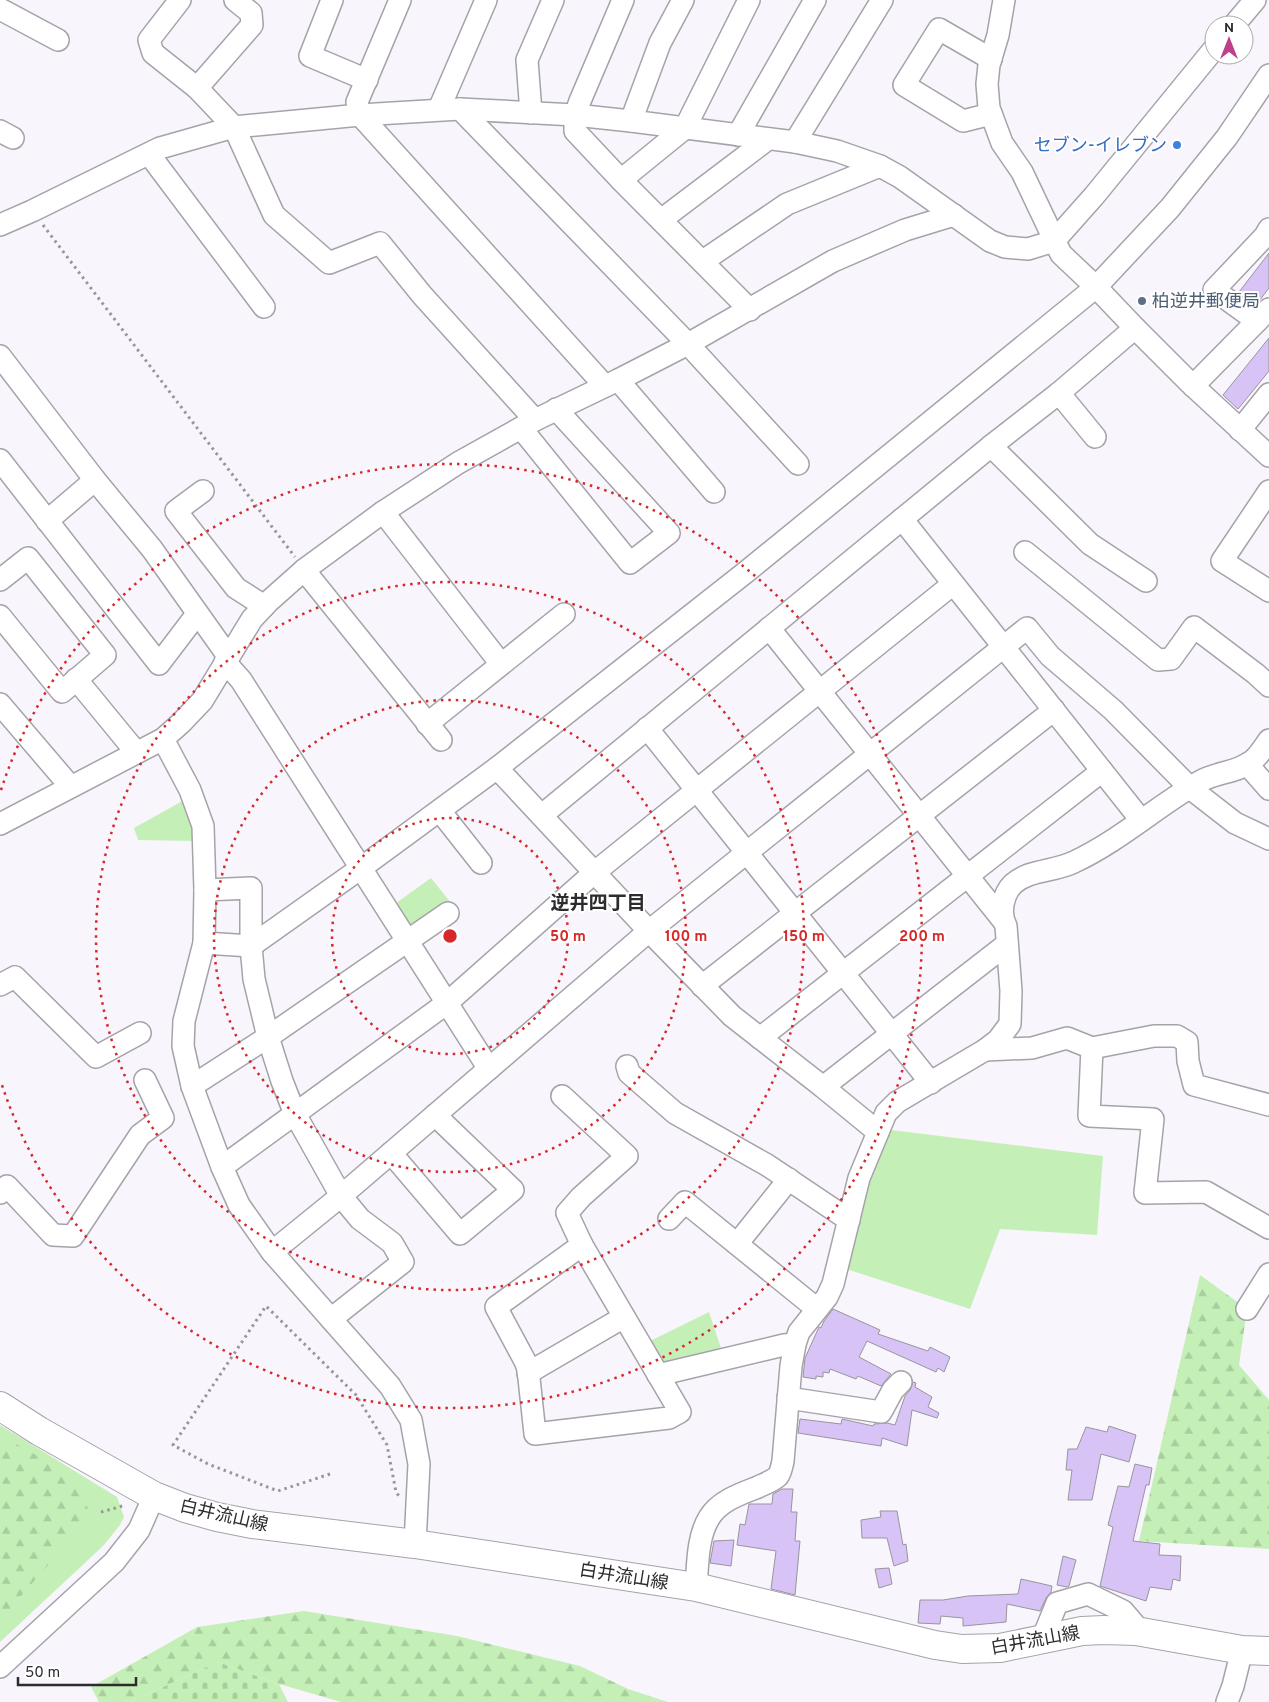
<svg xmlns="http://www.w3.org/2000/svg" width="1269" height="1702" font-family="Overpass,'Noto Sans JP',sans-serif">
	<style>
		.green { fill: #c4f0b7 }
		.forest { fill: url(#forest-firs) }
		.cemetery { fill: url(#cemetery-stones) }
		.building { fill: #d7c3f6; stroke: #98959c }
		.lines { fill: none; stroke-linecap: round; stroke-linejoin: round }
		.minor-casing { stroke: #a6a2aa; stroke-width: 24 }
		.major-casing { stroke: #a6a2aa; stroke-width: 30 }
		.path { stroke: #98959b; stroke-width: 3; stroke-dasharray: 2.5 4; stroke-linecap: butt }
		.minor { stroke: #fff; stroke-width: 21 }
		.major { stroke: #fff; stroke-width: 28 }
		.ring { fill: none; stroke: #d62828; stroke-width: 2.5; stroke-dasharray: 2.5 5 }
		.shop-dot { fill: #3f7fe0; stroke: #fff; stroke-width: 2 }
		.service-dot { fill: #5c6f8a; stroke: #fff; stroke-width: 2 }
		.labels { text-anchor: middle; stroke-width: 4; stroke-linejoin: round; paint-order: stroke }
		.shop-label { font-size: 18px; fill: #366cbe; stroke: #fff; text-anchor: end }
		.service-label { font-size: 18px; fill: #4e5e75; stroke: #fff; text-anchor: start }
		.street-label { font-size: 18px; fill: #2d2b2e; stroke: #fff }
		.neighbourhood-label { font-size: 19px; font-weight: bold; fill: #2d2b2e; stroke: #fff }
		.centre { fill: #d62828; stroke: #fff; stroke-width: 2.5 }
		.ring-label { font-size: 15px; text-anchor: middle; font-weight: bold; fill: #d62828; stroke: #fff; stroke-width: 4; stroke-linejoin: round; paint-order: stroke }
	</style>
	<defs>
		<pattern id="forest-firs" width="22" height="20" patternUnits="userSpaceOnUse" patternTransform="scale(1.25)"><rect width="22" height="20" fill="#c4f0b7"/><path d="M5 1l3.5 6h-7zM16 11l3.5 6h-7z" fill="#a9ce9e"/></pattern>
		<pattern id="cemetery-stones" width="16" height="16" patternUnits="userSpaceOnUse" patternTransform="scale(1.25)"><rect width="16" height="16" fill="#c4f0b7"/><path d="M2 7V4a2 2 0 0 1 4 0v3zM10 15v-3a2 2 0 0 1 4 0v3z" fill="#a9ce9e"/></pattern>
	</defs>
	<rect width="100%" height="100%" fill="#f9f5fd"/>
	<g class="green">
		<path d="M186,799L194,828L195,841L138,840L134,828Z"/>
		<path d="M431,878L451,903L414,931L392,906Z"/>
		<path d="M883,1129L1103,1156L1097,1235L1000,1229L970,1309L843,1268Z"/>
		<path d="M709,1312L722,1351L664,1365L646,1343Z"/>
		<path d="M0,1425L117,1497L124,1517L120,1525L103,1546L0,1642Z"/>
	</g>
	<g class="forest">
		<path d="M1200,1275L1247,1309L1239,1365L1269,1400V1549L1139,1541Z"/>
		<path d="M0,1435L65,1471L92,1515L0,1620Z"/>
		<path d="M304,1611L457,1636L580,1666L628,1689L668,1702H341L279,1684L218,1662L130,1702H99L91,1687L197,1627Z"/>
	</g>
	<path class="cemetery" d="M218,1662L279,1684L288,1702H130Z"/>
	<g class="building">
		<path d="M1269,253V288L1256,305L1239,292Z"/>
		<path d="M1269,338V371L1238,409L1223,395Z"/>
		<path d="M833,1309L880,1330L878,1334L928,1351L930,1347L950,1357L944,1372L938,1368L936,1372L867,1341L859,1357L891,1374L881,1386L858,1376L856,1379L830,1369L829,1373L823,1372V1377L816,1376V1379L803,1377L805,1358L819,1327L821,1328L824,1321Z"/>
		<path d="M913,1382L916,1383L915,1387L932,1397L928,1407L939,1413L937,1418L912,1410L907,1446L882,1438L881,1446L798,1433L800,1419L841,1424L842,1419L873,1426L874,1424L887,1423L895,1425L905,1396L910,1390Z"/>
		<path d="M1109,1426L1136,1435L1129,1462L1101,1454L1092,1500H1068L1072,1470H1066L1068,1449H1077L1086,1427L1107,1432Z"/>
		<path d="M1135,1464L1152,1468L1149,1485H1146L1133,1541L1160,1544L1159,1555L1181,1556L1180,1581L1173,1579L1171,1590L1150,1587L1146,1601L1100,1586L1113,1527L1108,1525L1118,1486L1129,1487Z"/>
		<path d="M782,1489H793L791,1512H797L795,1541H800L795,1595L771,1589L776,1551L737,1545L740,1524L745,1525L749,1504H772L773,1494Z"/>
		<path d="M880,1511H897L903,1545L906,1544L908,1561L894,1566L887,1538H862L861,1520L881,1517Z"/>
		<path d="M734,1540L731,1566L710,1563L714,1541Z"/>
		<path d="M1063,1556L1076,1560L1069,1586L1067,1587L1057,1585Z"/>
		<path d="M889,1568L892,1584L879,1588L875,1569Z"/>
		<path d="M1021,1579L1052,1586L1051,1592L1046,1598L1040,1611L1007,1604L1006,1622L963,1626V1618L941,1616L940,1624L918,1623L920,1600H943L968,1596L1018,1594Z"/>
	</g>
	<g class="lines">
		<g class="minor-casing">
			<g id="minor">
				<path d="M180,0L149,40L153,53L197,88L234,127L274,215L329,263L380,243L422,295L535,420"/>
				<path d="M332,0L310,56L367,80"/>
				<path d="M400,0L357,102L360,115L605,386"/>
				<path d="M623,0L580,101L575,115V131L621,180L750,310"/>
				<path d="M1004,0L998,35L989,65L987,84L989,108L1002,143L1022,172L1061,254L1096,287L1135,328L1190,383L1269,456"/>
				<path d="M0,9L58,40"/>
				<path d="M1234,25L1255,0"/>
				<path d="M991,59L939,29L904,85L963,121L991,114"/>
				<path d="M197,88L252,25L251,13L235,0"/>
				<path d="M439,109L486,0"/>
				<path d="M460,109L688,344L798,464"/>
				<path d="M531,113L527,60L553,0"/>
				<path d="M631,121L660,43L683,0"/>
				<path d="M0,131L13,138"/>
				<path d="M738,135L815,0"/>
				<path d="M795,142L882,0"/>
				<path d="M149,154L264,307"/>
				<path d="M621,180L685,128L749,0"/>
				<path d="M661,220L768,139"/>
				<path d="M0,225L32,211L160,148L234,127L360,115L460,109L575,115L631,121L795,142L837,151L880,166L900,177L990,241L1005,247L1028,249L1054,241L1094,196L1214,49"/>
				<path d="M703,261L787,204L880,166"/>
				<path d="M1257,321L1214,290L1265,236L1269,229"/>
				<path d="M0,356L95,480L152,549L228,656"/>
				<path d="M618,380L714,492"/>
				<path d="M1193,386L1269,309"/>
				<path d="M1059,393L1095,437"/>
				<path d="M521,428L630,563L669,533L556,409"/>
				<path d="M1240,430L1269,394"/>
				<path d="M991,446L1090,544L1146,581"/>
				<path d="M0,460L159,664L197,614"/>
				<path d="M203,491L176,511L236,588L264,606"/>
				<path d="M1269,491L1222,561L1269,591"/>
				<path d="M383,512L501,664"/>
				<path d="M902,519L1141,820"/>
				<path d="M47,521L95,480"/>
				<path d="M1025,552L1158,660L1171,659L1194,627L1256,674L1269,686"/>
				<path d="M304,570L441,740"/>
				<path d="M0,580L28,558L105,655L62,692L0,616"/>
				<path d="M769,628L1002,919"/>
				<path d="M225,662L241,680L489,1069"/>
				<path d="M76,679L136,752"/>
				<path d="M0,704L70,786"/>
				<path d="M427,724L564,614"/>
				<path d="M647,728L931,1083"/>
				<path d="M163,739L190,790L203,826L205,890L204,943L184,1021L183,1046L192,1086L222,1167L239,1205L272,1252L390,1386L411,1420L419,1464L415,1544"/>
				<path d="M1247,764L1269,789"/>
				<path d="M497,768L649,931L732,1016L823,1087L878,1132"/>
				<path d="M440,811L481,863"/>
				<path d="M542,815L991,446L1059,393L1135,328"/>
				<path d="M0,824L163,739L181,723L202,701L252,619L268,602L304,570L383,512L458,463L535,420L618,380L688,344L833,261L905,230L954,215"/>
				<path d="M205,890L251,888V946L254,979L268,1037L282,1081L295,1114L341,1196L360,1219L392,1243L403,1262L331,1319"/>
				<path d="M204,943L251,946L361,868L497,768L746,572L1096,287L1170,208L1227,137L1269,75"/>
				<path d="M0,985L15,977L96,1057L140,1033"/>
				<path d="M702,986L1054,710"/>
				<path d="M760,1038L1102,771"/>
				<path d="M1092,1048L1089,1116L1153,1119L1145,1193L1206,1192L1269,1228"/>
				<path d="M985,1050L1032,1048L1067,1038L1092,1048L1154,1036H1177L1187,1042L1188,1061L1194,1085L1269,1105"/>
				<path d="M627,1066L629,1073L675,1113L767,1165L849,1220"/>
				<path d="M192,1086L268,1037L448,913"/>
				<path d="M823,1087L1007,944"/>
				<path d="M562,1096L627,1156L581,1197L567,1213L582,1245"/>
				<path d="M391,1153L460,1234L513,1190L435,1115"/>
				<path d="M222,1167L447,1003L595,872L953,584"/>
				<path d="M0,1193L7,1186L53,1235L73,1236L140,1135L163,1118L145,1080"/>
				<path d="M669,1219L685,1202L817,1309"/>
				<path d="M737,1244L789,1179"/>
				<path d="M582,1245L680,1412L669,1418L535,1434L528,1369L525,1361L496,1307Z"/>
				<path d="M272,1252L341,1196L649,931L1027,628L1050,656L1113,710L1190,788L1235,823L1269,839"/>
				<path d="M1247,1309L1269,1274"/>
				<path d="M528,1373L624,1317"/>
				<path d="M658,1375L784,1345L795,1344"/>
				<path d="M788,1398L881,1412L893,1390L901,1382"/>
				<path d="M696,1587C698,1564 697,1538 709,1518C719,1501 740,1494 758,1487C764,1484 773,1481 778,1476C781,1472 782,1465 783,1461L791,1366L795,1344L799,1332L827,1297L833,1284L859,1178L886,1113L897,1102L985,1050L998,1040L1010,1024L1011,991L1006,926C999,913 1003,894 1013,884C1030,869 1054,872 1074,862C1119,841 1156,807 1199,782C1216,772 1237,773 1252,761C1259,756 1264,747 1269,740"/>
				<path d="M1042,1640L1057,1603L1088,1594L1123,1611L1141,1632"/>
				<path d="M0,1667L114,1562L139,1530L154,1496"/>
				<path d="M1227,1702L1233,1686L1242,1650"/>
			</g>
		</g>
		<g class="major-casing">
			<path id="major" d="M0,1406L39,1431L154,1496L185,1508L217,1517L252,1524L415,1544L696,1587L935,1645L962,1649L1000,1648L1082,1631L1104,1630L1136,1631L1242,1650L1269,1651"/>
		</g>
		<g class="path">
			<path d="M43,225L295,557"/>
			<path d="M330,1474L278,1491L208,1464L173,1445L266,1306L356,1395L387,1445L396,1492L399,1496"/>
			<path d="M101,1512L126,1505"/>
		</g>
		<use href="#minor" class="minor"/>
		<use href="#major" class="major"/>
	</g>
	<g class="ring">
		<circle cx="450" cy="936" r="118"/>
		<circle cx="450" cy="936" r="236"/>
		<circle cx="450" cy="936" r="354"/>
		<path d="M1 790A472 472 0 1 1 1 1082"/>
	</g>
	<circle class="shop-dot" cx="1177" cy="145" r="5"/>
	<circle class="service-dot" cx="1142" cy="301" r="5"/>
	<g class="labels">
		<g class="shop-label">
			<text x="1167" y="151">セブン-イレブン</text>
		</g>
		<g class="service-label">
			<text x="1152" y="307">柏逆井郵便局</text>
		</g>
		<g class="street-label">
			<text transform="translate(224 1515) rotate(13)" y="6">白井流山線</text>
			<text transform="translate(624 1576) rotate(9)" y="6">白井流山線</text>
			<text transform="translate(1035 1640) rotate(-10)" y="6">白井流山線</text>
		</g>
		<g class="neighbourhood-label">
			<text x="598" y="909">逆井四丁目</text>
		</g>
	</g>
	<circle cx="450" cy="936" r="8" class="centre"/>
	<g class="ring-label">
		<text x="568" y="941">50 m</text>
		<text x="686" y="941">100 m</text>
		<text x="804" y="941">150 m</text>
		<text x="922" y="941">200 m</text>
	</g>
	<g transform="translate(1229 40)"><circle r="24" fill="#ffffff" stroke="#abaaab"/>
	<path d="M0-4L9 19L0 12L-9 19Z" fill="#be3f8b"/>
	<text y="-8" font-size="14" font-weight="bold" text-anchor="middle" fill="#2d2b2e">N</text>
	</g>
	<path d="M18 1677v8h118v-8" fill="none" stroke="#2d2b2e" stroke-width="2.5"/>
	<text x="25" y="1677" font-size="15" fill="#2d2b2e" stroke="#ffffff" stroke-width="4" paint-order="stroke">50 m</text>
</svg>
